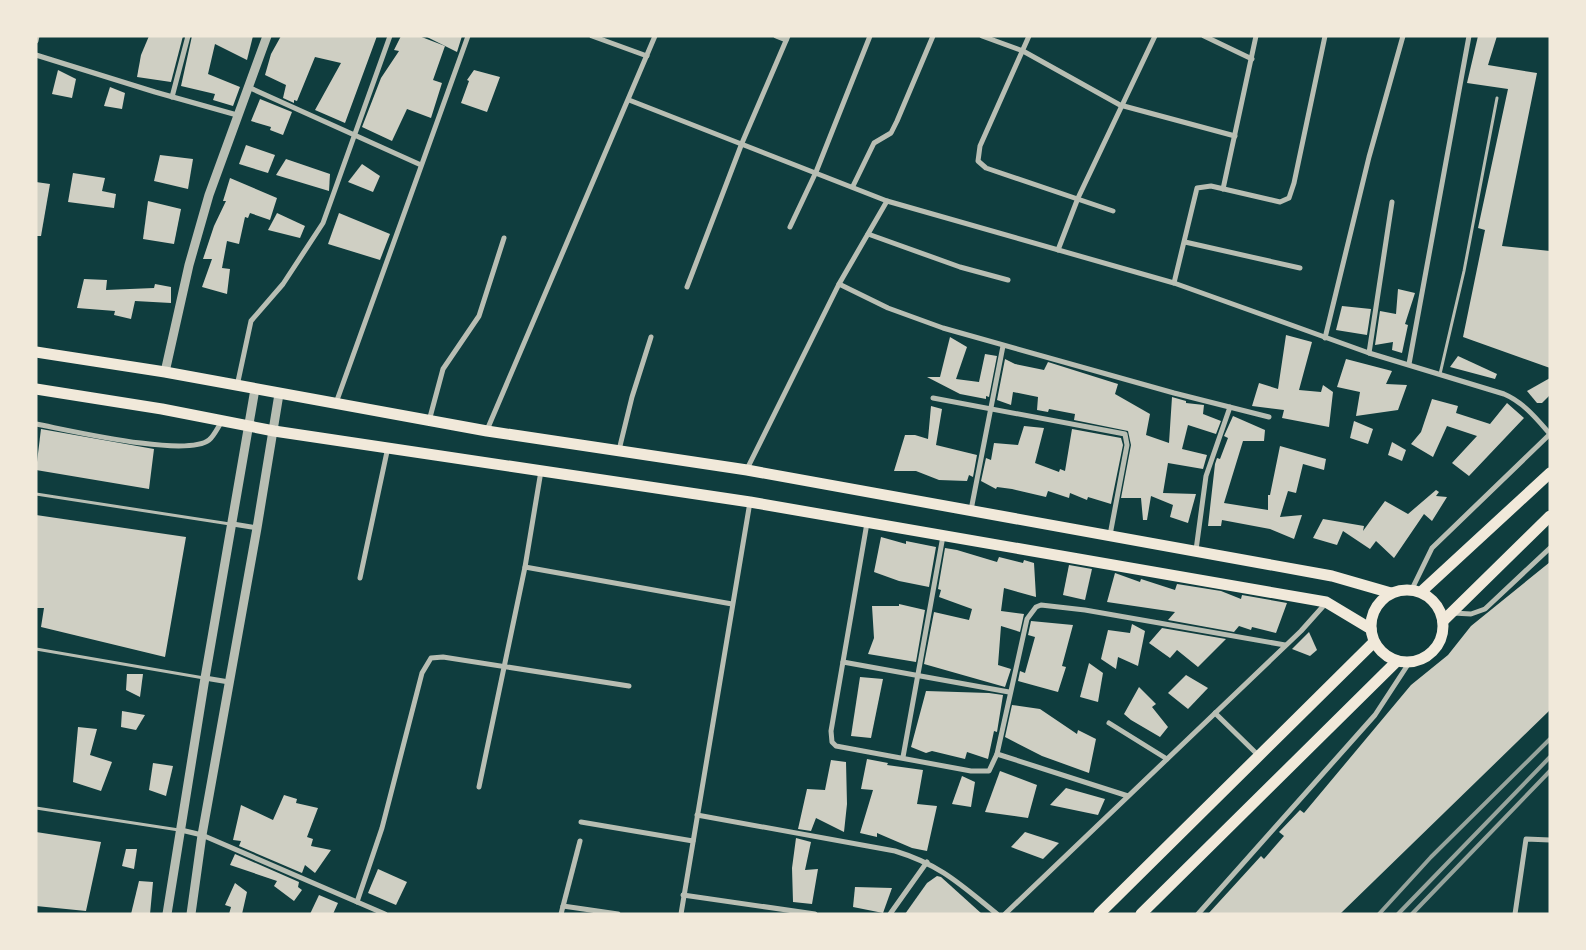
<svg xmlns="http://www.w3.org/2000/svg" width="1586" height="950" font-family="'Golos Text',sans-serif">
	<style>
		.building { fill: #cfcfc3 }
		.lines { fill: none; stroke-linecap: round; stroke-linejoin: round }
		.service { stroke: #b8beb3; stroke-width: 3 }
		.minor { stroke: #b8beb3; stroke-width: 5 }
		.tertiary { stroke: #b8beb3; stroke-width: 9 }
		.primary { stroke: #f1e9da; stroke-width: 11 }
		.rail { stroke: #97a49c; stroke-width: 4 }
	</style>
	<rect width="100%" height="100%" fill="#0f3d3e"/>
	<g class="building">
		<path d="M149,36H183L171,82L137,77L141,55Z"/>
		<path d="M192,36H253L247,60L215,44L208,74L240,87L233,106L213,100L215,94L181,86Z"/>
		<path d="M281,36H377L345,123L315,110L341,63L315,57L297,101L294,100V103L283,98L286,85L265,75L271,54Z"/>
		<path d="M401,36H419L445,46L433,80L442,83L431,118L407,109L392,141L362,127L381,78L399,51L394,50Z"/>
		<path d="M425,36H462L457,52Z"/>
		<path d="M1478,36H1497L1488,65L1537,73L1502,246L1550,251V368L1463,337L1485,230L1478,228L1508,89L1467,83Z"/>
		<path d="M58,70L76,79L72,98L52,94Z"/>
		<path d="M474,70L500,77L487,112L461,103L469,81L467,80Z"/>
		<path d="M110,87L125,93L122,109L104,106Z"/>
		<path d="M260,99L292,112L283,135L270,130L271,127L251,121Z"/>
		<path d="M246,145L275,155L268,173L239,164Z"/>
		<path d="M160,155L193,159L188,189L154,181Z"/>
		<path d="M286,159L330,174L329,191L276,175Z"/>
		<path d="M362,164L380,176L373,192L348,182Z"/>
		<path d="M73,173L105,178L102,191L116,194L114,208L68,202Z"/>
		<path d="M230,178L277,198L270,220L250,213L248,218L245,217L239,244L227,241L222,268L230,269L227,294L202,287L212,259H203L214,226L226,201H223Z"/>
		<path d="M36,182L50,184L41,236H36Z"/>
		<path d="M148,201L181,209L174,244L143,239Z"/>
		<path d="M277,213L305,226L300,238L268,230Z"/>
		<path d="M339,213L390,234L380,260L328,244Z"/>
		<path d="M84,279L107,280L106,290L154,288L155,284L171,287V303L135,301L131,319L114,315L115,311L77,308Z"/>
		<path d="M1398,289L1415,293L1405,324L1408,325L1402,353L1392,350L1393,342L1375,345L1380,311L1396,314Z"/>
		<path d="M1342,306L1371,309L1367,335L1336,330Z"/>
		<path d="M1286,335L1312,342L1299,390L1321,392L1323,385L1333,392L1329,427L1282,418L1284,410L1252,406L1259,383L1278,389Z"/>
		<path d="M950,337L967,347L956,379L979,382L985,354L997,356L989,397L986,396V399L960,394L927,377H940Z"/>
		<path d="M1458,356L1497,374L1495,379L1450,367Z"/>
		<path d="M1005,359L1015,364L1044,370L1048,362L1118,384L1115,394L1150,414L1146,435L1169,443L1172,397L1186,401V403L1204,405L1203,414L1221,421L1216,434L1188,425L1182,449L1207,455L1203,469L1168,463L1163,493L1196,494L1188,523L1170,517L1173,505L1151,496L1147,520H1143L1141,498H1121L1131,445L1128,431L1074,420L1075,414L1049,409L1048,412L1037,410L1038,397L1013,392L1011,405L997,400Z"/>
		<path d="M1346,359L1392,371L1386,384L1407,385L1398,410L1356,416L1360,392L1337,387Z"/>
		<path d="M1550,378V395L1542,403H1537L1527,391Z"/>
		<path d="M1432,399L1458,406L1456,413L1490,424L1507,403L1524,418L1469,476L1452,463L1477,436L1447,426L1433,457L1411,444L1421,432Z"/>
		<path d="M931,406L942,409L936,445L977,455L973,477L969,475L967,481L939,480L916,471H894L905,435H915L928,439Z"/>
		<path d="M1233,416L1265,430L1264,441H1243L1224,503L1268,510V495H1270L1280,446L1326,459L1324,470L1303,464L1296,493L1288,491L1280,517L1302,515L1294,539L1270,529L1222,520L1221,526H1208L1215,464L1217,458L1220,459L1228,438L1224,436Z"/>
		<path d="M1354,421L1373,429L1368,444L1350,438Z"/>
		<path d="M1024,426L1044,428L1035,463L1059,472L1060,469L1065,471L1072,429L1121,438L1123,445L1111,504L1088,497L1087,500L1070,493L1069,498L1048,491L1046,497L1012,489L997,487L996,489L981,481L986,458L991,460L994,443L1018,445Z"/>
		<path d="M41,429L154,449L149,489L36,470Z"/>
		<path d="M1392,442L1406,450L1402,461L1388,455Z"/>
		<path d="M1436,490L1439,492L1436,496L1447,497L1432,521L1424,514L1394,558L1376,541L1370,549L1343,531L1337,545L1313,538L1323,519L1364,526L1363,531L1385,501L1408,514Z"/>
		<path d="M36,515L186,537L165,657L41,627L44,608H36Z"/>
		<path d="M881,537L906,544V541L936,547L929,587L899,581L874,572Z"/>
		<path d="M945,548L957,550L997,562L999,557L1023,563L1024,560L1034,563L1036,597L1004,588L1001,611L1024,614L1020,632L1001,626L998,665L1011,669L1005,687L924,664L934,612L969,620L972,609L939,597L941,590L938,589Z"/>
		<path d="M1550,562V710L1340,914H1208L1261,856L1264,859L1284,836L1279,832L1300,810L1304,813L1411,685L1448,655L1471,626Z"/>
		<path d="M1069,565L1092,569L1085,600L1063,595Z"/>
		<path d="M1115,573L1140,582L1141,579L1175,590L1177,584L1221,591L1241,599L1242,595L1287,603L1276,633L1252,627L1251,630L1239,626L1234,632L1168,620L1175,612L1107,602Z"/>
		<path d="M899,604L925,610L916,662L868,654L874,638L872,606H899Z"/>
		<path d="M1031,621L1073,625L1062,666L1066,667L1058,692L1018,681L1020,671L1025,673L1035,637L1028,635Z"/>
		<path d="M1132,624L1145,631L1138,666L1118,657L1116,669L1101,659L1108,630L1130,633Z"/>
		<path d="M1162,628L1226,639L1198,667L1177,650L1170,658L1149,643Z"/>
		<path d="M1309,632L1317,650L1310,656L1292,649Z"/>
		<path d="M1089,663L1103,673L1098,702L1080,697Z"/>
		<path d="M127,674H143L140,697L126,690Z"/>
		<path d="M1186,675L1208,688L1188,709L1168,693Z"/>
		<path d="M860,677L883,679L871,738L851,736Z"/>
		<path d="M1139,687L1156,704L1152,707L1168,727L1160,737L1131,720L1124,714Z"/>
		<path d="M926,691L989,693L1003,695L997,732L994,731L988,759L967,752L965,759L932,751L926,753L911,747Z"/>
		<path d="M1012,705L1040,709L1077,734L1078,730L1096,739L1089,773L1042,756L1005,737Z"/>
		<path d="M122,711L145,715L136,730L121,727Z"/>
		<path d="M78,727L97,729L90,755L112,762L101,791L73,782Z"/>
		<path d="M867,759L888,763L887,765L923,770L917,804L937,806L927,851L912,848L877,833V837L860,833L873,790L861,789Z"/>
		<path d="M831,760L846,762L847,804L844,832L816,818L811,831L798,829L807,789L825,790Z"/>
		<path d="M153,763L173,766L166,796L149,790Z"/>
		<path d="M1000,771L1037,785L1028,818L985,812Z"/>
		<path d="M962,776L975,782L971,807L952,804Z"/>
		<path d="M1066,788L1105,799L1098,815L1050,805Z"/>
		<path d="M284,795L297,799L296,803L318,808L307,837L313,839L311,846L331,850L315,873L305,865L302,873L239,846L241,841L233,840L241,805L273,820Z"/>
		<path d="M36,832L101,842L86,911L36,906Z"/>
		<path d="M1025,832L1059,843L1043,859L1011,847Z"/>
		<path d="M796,838L811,842L805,870L818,869L812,904L793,902L792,868Z"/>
		<path d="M126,849H137L134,869L122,866Z"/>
		<path d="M235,854L299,882L298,887L302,890L294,901L274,886L277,881L230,865Z"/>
		<path d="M378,869L407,882L396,905L368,893Z"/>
		<path d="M937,876L941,877L982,914H905L927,883Z"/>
		<path d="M139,881L153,882L150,914H131Z"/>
		<path d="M235,883L247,892L242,914H229L231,907L225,905Z"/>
		<path d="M855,887L892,888L883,913L853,907Z"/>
		<path d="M319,895L338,903L333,914H310Z"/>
	</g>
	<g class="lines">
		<g class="service">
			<path d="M1440,374L1464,271L1497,98"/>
			<path d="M36,494L230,524"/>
			<path d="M36,649L204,678"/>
			<path d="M36,808L179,830"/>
		</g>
		<g class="minor">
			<path d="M592,36L647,56"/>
			<path d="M776,36L786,40"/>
			<path d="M982,36L1023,51L1120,105L1235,136"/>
			<path d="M1029,36L980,146L978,161L986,168L1113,211"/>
			<path d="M1204,36L1252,59"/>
			<path d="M36,41L37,36"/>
			<path d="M36,55L155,92L237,115"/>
			<path d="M248,87L421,165"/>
			<path d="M172,97L188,36"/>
			<path d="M629,100L887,201L1174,283L1369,353L1504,394C1523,402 1536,418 1550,434"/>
			<path d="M853,186L874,143L891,133L897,121L933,36"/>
			<path d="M1223,189L1256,36"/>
			<path d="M790,227L816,172L870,36"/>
			<path d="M868,234L960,267L1008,280"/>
			<path d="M1185,242L1300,268"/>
			<path d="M1058,250L1078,198L1155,36"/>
			<path d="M1174,283L1197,188L1211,186L1280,202L1289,198L1294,183L1325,36"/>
			<path d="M839,284L888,308L943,328L1174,393L1269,417"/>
			<path d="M687,287L742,143L788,36"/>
			<path d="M1325,338L1369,157L1403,36"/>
			<path d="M1369,353L1392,202"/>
			<path d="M1409,364L1469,36"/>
			<path d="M237,386L251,321L283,284L323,223L390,36"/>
			<path d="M933,398L1125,434L1127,445L1110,535"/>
			<path d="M336,403L468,36"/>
			<path d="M429,421L443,369L479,316L504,238"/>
			<path d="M36,424C68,430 186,458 209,440C214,436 218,427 222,421"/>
			<path d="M487,430L655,36"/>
			<path d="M619,450L632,397L651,337"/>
			<path d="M747,469L839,284L887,201"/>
			<path d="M971,510L1003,346"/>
			<path d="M867,523L831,731L832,742L836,746L971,771H989L997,754L1027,619L1036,607L1041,605L1085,610L1285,645"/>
			<path d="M233,524L257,528"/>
			<path d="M1196,550L1206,476L1230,407"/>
			<path d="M525,567L732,604"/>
			<path d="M360,578L388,447"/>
			<path d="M1412,589L1432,548L1550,434"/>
			<path d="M1453,613L1471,614L1485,609L1550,548"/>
			<path d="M843,662L1009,692"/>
			<path d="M205,678L229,682"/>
			<path d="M1215,713L1259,756"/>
			<path d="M1109,723L1167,759"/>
			<path d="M997,754L1128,796"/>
			<path d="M903,757L943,536"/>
			<path d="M479,787L525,567L541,471"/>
			<path d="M697,815L895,851C941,865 961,885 997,914"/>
			<path d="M581,822L693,841"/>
			<path d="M181,830L202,835L385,914"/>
			<path d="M683,895L815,914"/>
			<path d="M357,902L382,828L422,673L431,658L443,657L629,686"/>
			<path d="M563,906L618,914"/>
			<path d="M561,914L580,841"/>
			<path d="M681,914L750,502"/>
			<path d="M890,914L927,862"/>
			<path d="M1005,914L1301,631L1326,603"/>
			<path d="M1198,914L1375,715L1409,663"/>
			<path d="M1515,914L1526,839L1550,840"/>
		</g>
		<g class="tertiary">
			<path d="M165,372L189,265L209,195L267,36"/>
			<path d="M167,914L205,678L255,389"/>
			<path d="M191,914L202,835L257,528L279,394"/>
		</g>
		<g class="primary">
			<path d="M36,352L165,372L487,431L747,470L1332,576L1391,593"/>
			<path d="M36,389L162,409L274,431L750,502L1326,602L1371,629"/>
			<circle cx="1407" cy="626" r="36"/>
			<path d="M1422,591L1550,473"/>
			<path d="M1443,621L1550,516"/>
			<path d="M1099,914L1374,642"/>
			<path d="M1141,914L1397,661"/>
		</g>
		<g class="rail">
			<path d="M1379,914L1431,857L1550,739"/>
			<path d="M1398,914L1550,757"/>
			<path d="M1412,914L1550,771"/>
		</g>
	</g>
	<rect width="1586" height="950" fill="none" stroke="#f1e9da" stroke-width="75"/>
</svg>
